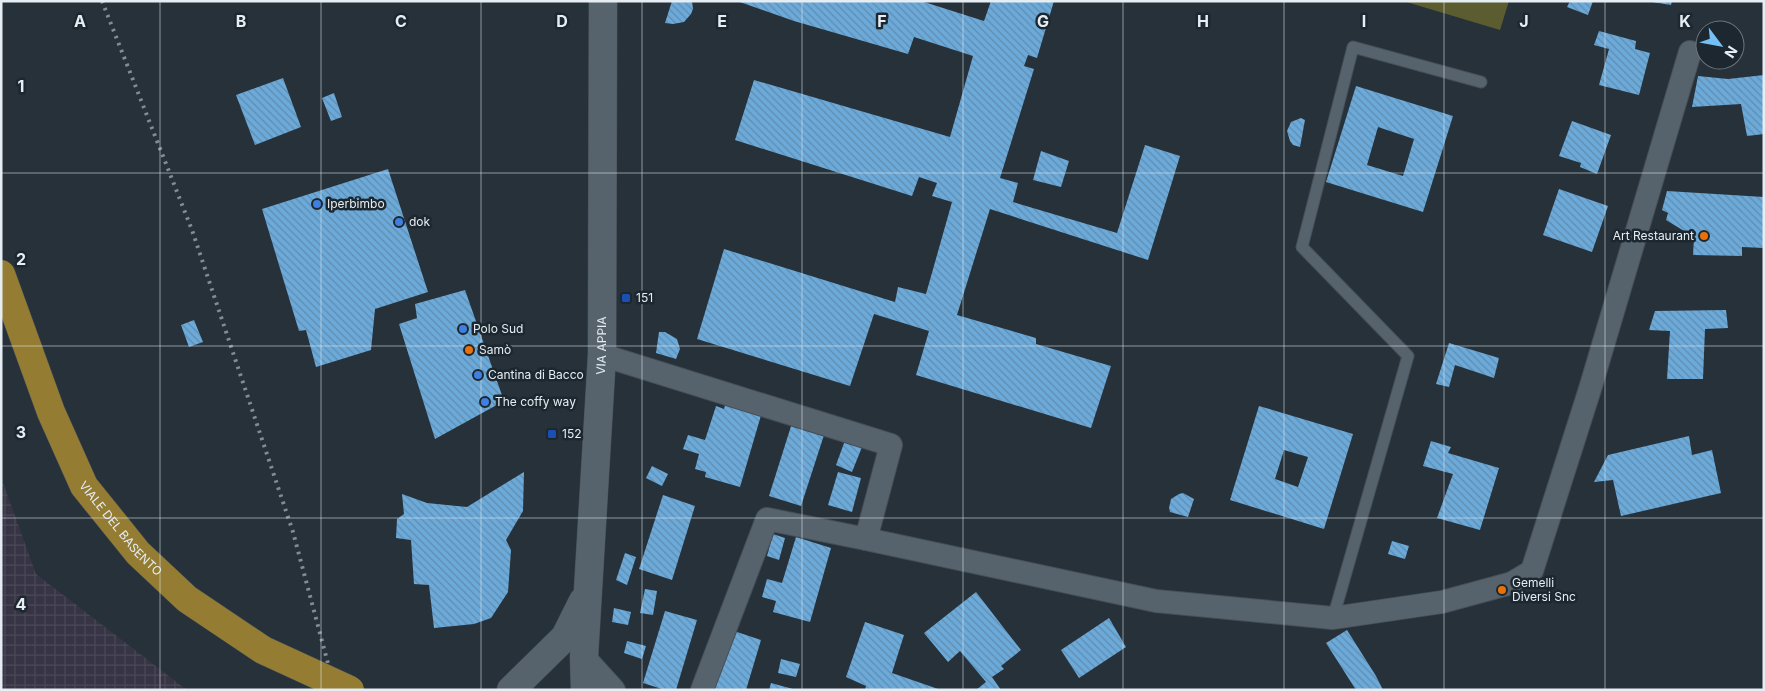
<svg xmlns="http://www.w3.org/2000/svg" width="1765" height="691" font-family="Inter,sans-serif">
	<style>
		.industrial { fill: url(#industrial-grid) }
		.green { fill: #5b5c2f }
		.building { fill: url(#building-back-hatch); fill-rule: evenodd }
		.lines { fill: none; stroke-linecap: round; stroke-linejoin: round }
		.service-casing { stroke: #464f58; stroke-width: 13 }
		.minor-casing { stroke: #464f58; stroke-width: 24 }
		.secondary-casing { stroke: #464f58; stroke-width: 29 }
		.service { stroke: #56636d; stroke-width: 11 }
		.minor { stroke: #56636d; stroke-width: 22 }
		.secondary { stroke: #56636d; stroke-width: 28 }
		.rail { stroke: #828c93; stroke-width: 4; stroke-dasharray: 2.5 5; stroke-linecap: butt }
		.primary-bridge-casing { stroke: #464f58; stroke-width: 29; stroke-linecap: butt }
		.primary-bridge { stroke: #947c32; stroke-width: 28 }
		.grid { fill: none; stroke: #e6edf3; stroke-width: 1; stroke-opacity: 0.55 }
		.shop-dot { fill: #3f7fe0; stroke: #1c272f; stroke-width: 2 }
		.food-dot { fill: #e8710a; stroke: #1c272f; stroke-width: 2 }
		.transit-dot { fill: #1a4fb4; stroke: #1c272f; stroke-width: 2 }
		.labels { text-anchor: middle; stroke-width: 5; stroke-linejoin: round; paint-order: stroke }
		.poi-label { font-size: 12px; fill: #e6edf3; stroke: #1c272f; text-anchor: start }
		.street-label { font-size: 12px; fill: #e6edf3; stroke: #1c272f }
		.grid-label { font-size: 16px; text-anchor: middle; font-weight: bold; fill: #e6edf3; stroke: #1c272f; stroke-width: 5; stroke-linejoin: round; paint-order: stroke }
	</style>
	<defs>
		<pattern id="industrial-grid" width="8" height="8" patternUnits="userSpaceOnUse" patternTransform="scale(1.25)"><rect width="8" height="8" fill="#373445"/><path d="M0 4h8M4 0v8" fill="none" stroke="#4a4857"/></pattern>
		<pattern id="building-back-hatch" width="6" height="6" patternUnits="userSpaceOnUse" patternTransform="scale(1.25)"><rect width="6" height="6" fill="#6caada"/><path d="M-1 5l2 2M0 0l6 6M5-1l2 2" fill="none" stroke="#608cae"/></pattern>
	</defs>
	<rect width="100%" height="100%" fill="#26313a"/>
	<path class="industrial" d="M1,477L36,574L187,690H1Z"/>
	<path class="green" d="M1403,1H1509L1500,30Z"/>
	<g class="building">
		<path d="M672,1H692L693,9L691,14L684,22L673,24L665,23Z"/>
		<path d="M737,1H921L984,21L991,1H1054L1037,58L1028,55L1024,66L1034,69L1000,178L1018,183L1013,202L1117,233L1145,145L1180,156L1148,260L990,209L957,315L1036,338V344L1111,366L1091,428L916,375L929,331L874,314L850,386L697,339L724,249L895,302L898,287L926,294L952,202L932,196L937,183L919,177L912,196L735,140L754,80L950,137L973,56L914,37L908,54L794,21Z"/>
		<path d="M1570,1H1593L1588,15L1567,7Z"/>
		<path d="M1652,1H1672L1671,5L1652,2Z"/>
		<path d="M1599,31L1636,41L1635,49L1650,53L1639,95L1599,85L1609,49L1594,45Z"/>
		<path d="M1764,75V134L1747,136L1741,104L1692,107L1698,76L1728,79Z"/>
		<path d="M283,78L301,127L255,145L236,95Z"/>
		<path d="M1356,86L1453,116L1423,212L1326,182ZM1378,127L1414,139L1403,176L1367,165Z"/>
		<path d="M334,93L342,117L331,121L322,98Z"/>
		<path d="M1301,118L1305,120L1300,147L1293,145L1290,141L1287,131L1291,122Z"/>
		<path d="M1572,121L1611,135L1597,174L1580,167L1581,163L1559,156Z"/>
		<path d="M1041,151L1069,161L1061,187L1033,180Z"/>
		<path d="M388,169L428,292L375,309L371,350L316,367L306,330L299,331L262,209Z"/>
		<path d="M1559,189L1608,206L1592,252L1543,235Z"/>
		<path d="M1667,191L1764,197V248L1742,247V256L1693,255L1694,237L1666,220L1668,213L1662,210Z"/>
		<path d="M465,290L504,401L435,439L399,324L417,318L415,304Z"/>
		<path d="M1726,310L1728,328L1705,329L1703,379H1667L1670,331L1649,330L1655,311Z"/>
		<path d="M194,320L203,342L189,347L181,325Z"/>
		<path d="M659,332H665L677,339L680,349L676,359L656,353Z"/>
		<path d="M1449,343L1499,358L1494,378L1455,365L1449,387L1436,384Z"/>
		<path d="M726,401L762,412L740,487L705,477L706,472L695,469L699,454L683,449L688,435L705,440L716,406L724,409Z"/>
		<path d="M1259,406L1353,434L1324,529L1230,500ZM1284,450L1308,457L1298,487L1275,479Z"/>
		<path d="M792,423L825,432L801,506L769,496Z"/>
		<path d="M847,435L864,442L852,472L836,465Z"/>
		<path d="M1689,436L1692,455L1712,450L1721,493L1621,516L1613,480L1594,482L1608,455Z"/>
		<path d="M1431,441L1451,447L1448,453L1499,468L1480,530L1437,518L1453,474L1423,466Z"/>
		<path d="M652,466L668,474L662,486L646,478Z"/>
		<path d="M524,472L523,511L506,540L511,550L508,592L491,618L474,624L434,628L429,585L414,584L411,540L396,538L397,519L404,514L402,494L427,503L467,507Z"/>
		<path d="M838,472L861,478L852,512L828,505Z"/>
		<path d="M1183,493L1194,499L1188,517L1170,512L1169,508L1171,499L1179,494Z"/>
		<path d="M663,495L695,506L672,580L639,569Z"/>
		<path d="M773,534L785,538L779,560L767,556Z"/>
		<path d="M796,537L831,548L810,622L773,612L776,601L762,597L767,579L782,583Z"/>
		<path d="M1392,541L1409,546L1405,559L1388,554Z"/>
		<path d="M625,553L636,557L627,585L616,580Z"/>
		<path d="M645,589L657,591L653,615L640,613Z"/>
		<path d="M976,592L1021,650L1001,666L1004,669L992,677L1001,690H976L986,682L960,651L948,662L924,633Z"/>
		<path d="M614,608L631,612L628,625L612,622Z"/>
		<path d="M665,611L697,620L676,690H665L643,683Z"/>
		<path d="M1109,618L1126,647L1079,678L1061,650Z"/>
		<path d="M865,622L904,635L892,673L941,690H865L866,686L846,677Z"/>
		<path d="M731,630L761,640L746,690H711Z"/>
		<path d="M1347,630L1376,676L1383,690H1356L1326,643Z"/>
		<path d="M627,641L646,646L642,659L624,653Z"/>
		<path d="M781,659L800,664L796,677L778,673Z"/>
		<path d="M771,683L793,689V690H769Z"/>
	</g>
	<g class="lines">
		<g class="service-casing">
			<path id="service" d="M1333,618L1408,356L1302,247L1353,47L1481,82"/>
		</g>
		<g class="minor-casing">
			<g id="minor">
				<path d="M602,355L891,445L866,539L1156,601L1333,618L1442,602L1512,583L1532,571L1590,389L1690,52"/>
				<path d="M584,657L614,690"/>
				<path d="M702,690L767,519L866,539"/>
			</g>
		</g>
		<g class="secondary-casing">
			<g id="secondary">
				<path d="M511,690L565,637L583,601"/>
				<path id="s1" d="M585,690L584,657L602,355L603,1"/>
			</g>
		</g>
		<use href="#service" class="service"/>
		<use href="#minor" class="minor"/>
		<use href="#secondary" class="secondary"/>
		<path class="rail" d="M102,1L192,230L293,532L335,690"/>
		<g class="primary-bridge-casing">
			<g id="primary-bridge">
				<path id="s2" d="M1,274L51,412L84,486L138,553L187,599L263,650L350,690"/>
			</g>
		</g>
		<use href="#primary-bridge" class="primary-bridge"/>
	</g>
	<path class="grid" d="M160,1V690M321,1V690M481,1V690M642,1V690M802,1V690M963,1V690M1123,1V690M1284,1V690M1444,1V690M1605,1V690M1,173H1764M1,346H1764M1,518H1764"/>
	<g class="shop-dot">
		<circle cx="317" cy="204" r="5"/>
		<circle cx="399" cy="222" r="5"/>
		<circle cx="463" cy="329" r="5"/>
		<circle cx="478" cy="375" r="5"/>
		<circle cx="485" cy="402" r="5"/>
	</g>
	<g class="food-dot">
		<circle cx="1704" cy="236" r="5"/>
		<circle cx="469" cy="350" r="5"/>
		<circle cx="1502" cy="590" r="5"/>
	</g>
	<g class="transit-dot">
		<rect x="621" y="293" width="10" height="10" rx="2.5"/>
		<rect x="547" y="429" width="10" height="10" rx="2.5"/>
	</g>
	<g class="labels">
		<g class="poi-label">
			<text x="327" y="208">Iperbimbo</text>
			<text x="409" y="226">dok</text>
			<text x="1694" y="240" text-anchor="end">Art Restaurant</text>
			<text x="636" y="302">151</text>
			<text x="473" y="333">Polo Sud</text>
			<text x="479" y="354">Samò</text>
			<text x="488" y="379">Cantina di Bacco</text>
			<text x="495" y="406">The coffy way</text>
			<text x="562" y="438">152</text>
			<text x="1512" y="587">Gemelli<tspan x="1512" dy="14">Diversi Snc</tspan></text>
		</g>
		<g class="street-label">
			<text dy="4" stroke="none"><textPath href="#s1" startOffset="345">VIA APPIA</textPath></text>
			<text dy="4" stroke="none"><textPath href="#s2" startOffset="284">VIALE DEL BASENTO</textPath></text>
		</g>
	</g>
	<g class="grid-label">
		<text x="80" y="27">A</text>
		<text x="241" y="27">B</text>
		<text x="401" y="27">C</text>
		<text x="562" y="27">D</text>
		<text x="722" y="27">E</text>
		<text x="882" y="27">F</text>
		<text x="1043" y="27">G</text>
		<text x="1203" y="27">H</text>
		<text x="1364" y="27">I</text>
		<text x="1524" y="27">J</text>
		<text x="1685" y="27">K</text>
		<text x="21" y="92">1</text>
		<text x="21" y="265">2</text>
		<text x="21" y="438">3</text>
		<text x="21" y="610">4</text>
	</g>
	<rect width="1765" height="691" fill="none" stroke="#e6edf3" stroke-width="5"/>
	<g transform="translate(1720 45) rotate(122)"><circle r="24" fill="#1c272f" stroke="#6d767d"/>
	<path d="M0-4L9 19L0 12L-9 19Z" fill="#74c0f6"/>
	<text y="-8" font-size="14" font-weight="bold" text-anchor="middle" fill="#e6edf3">N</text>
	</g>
</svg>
